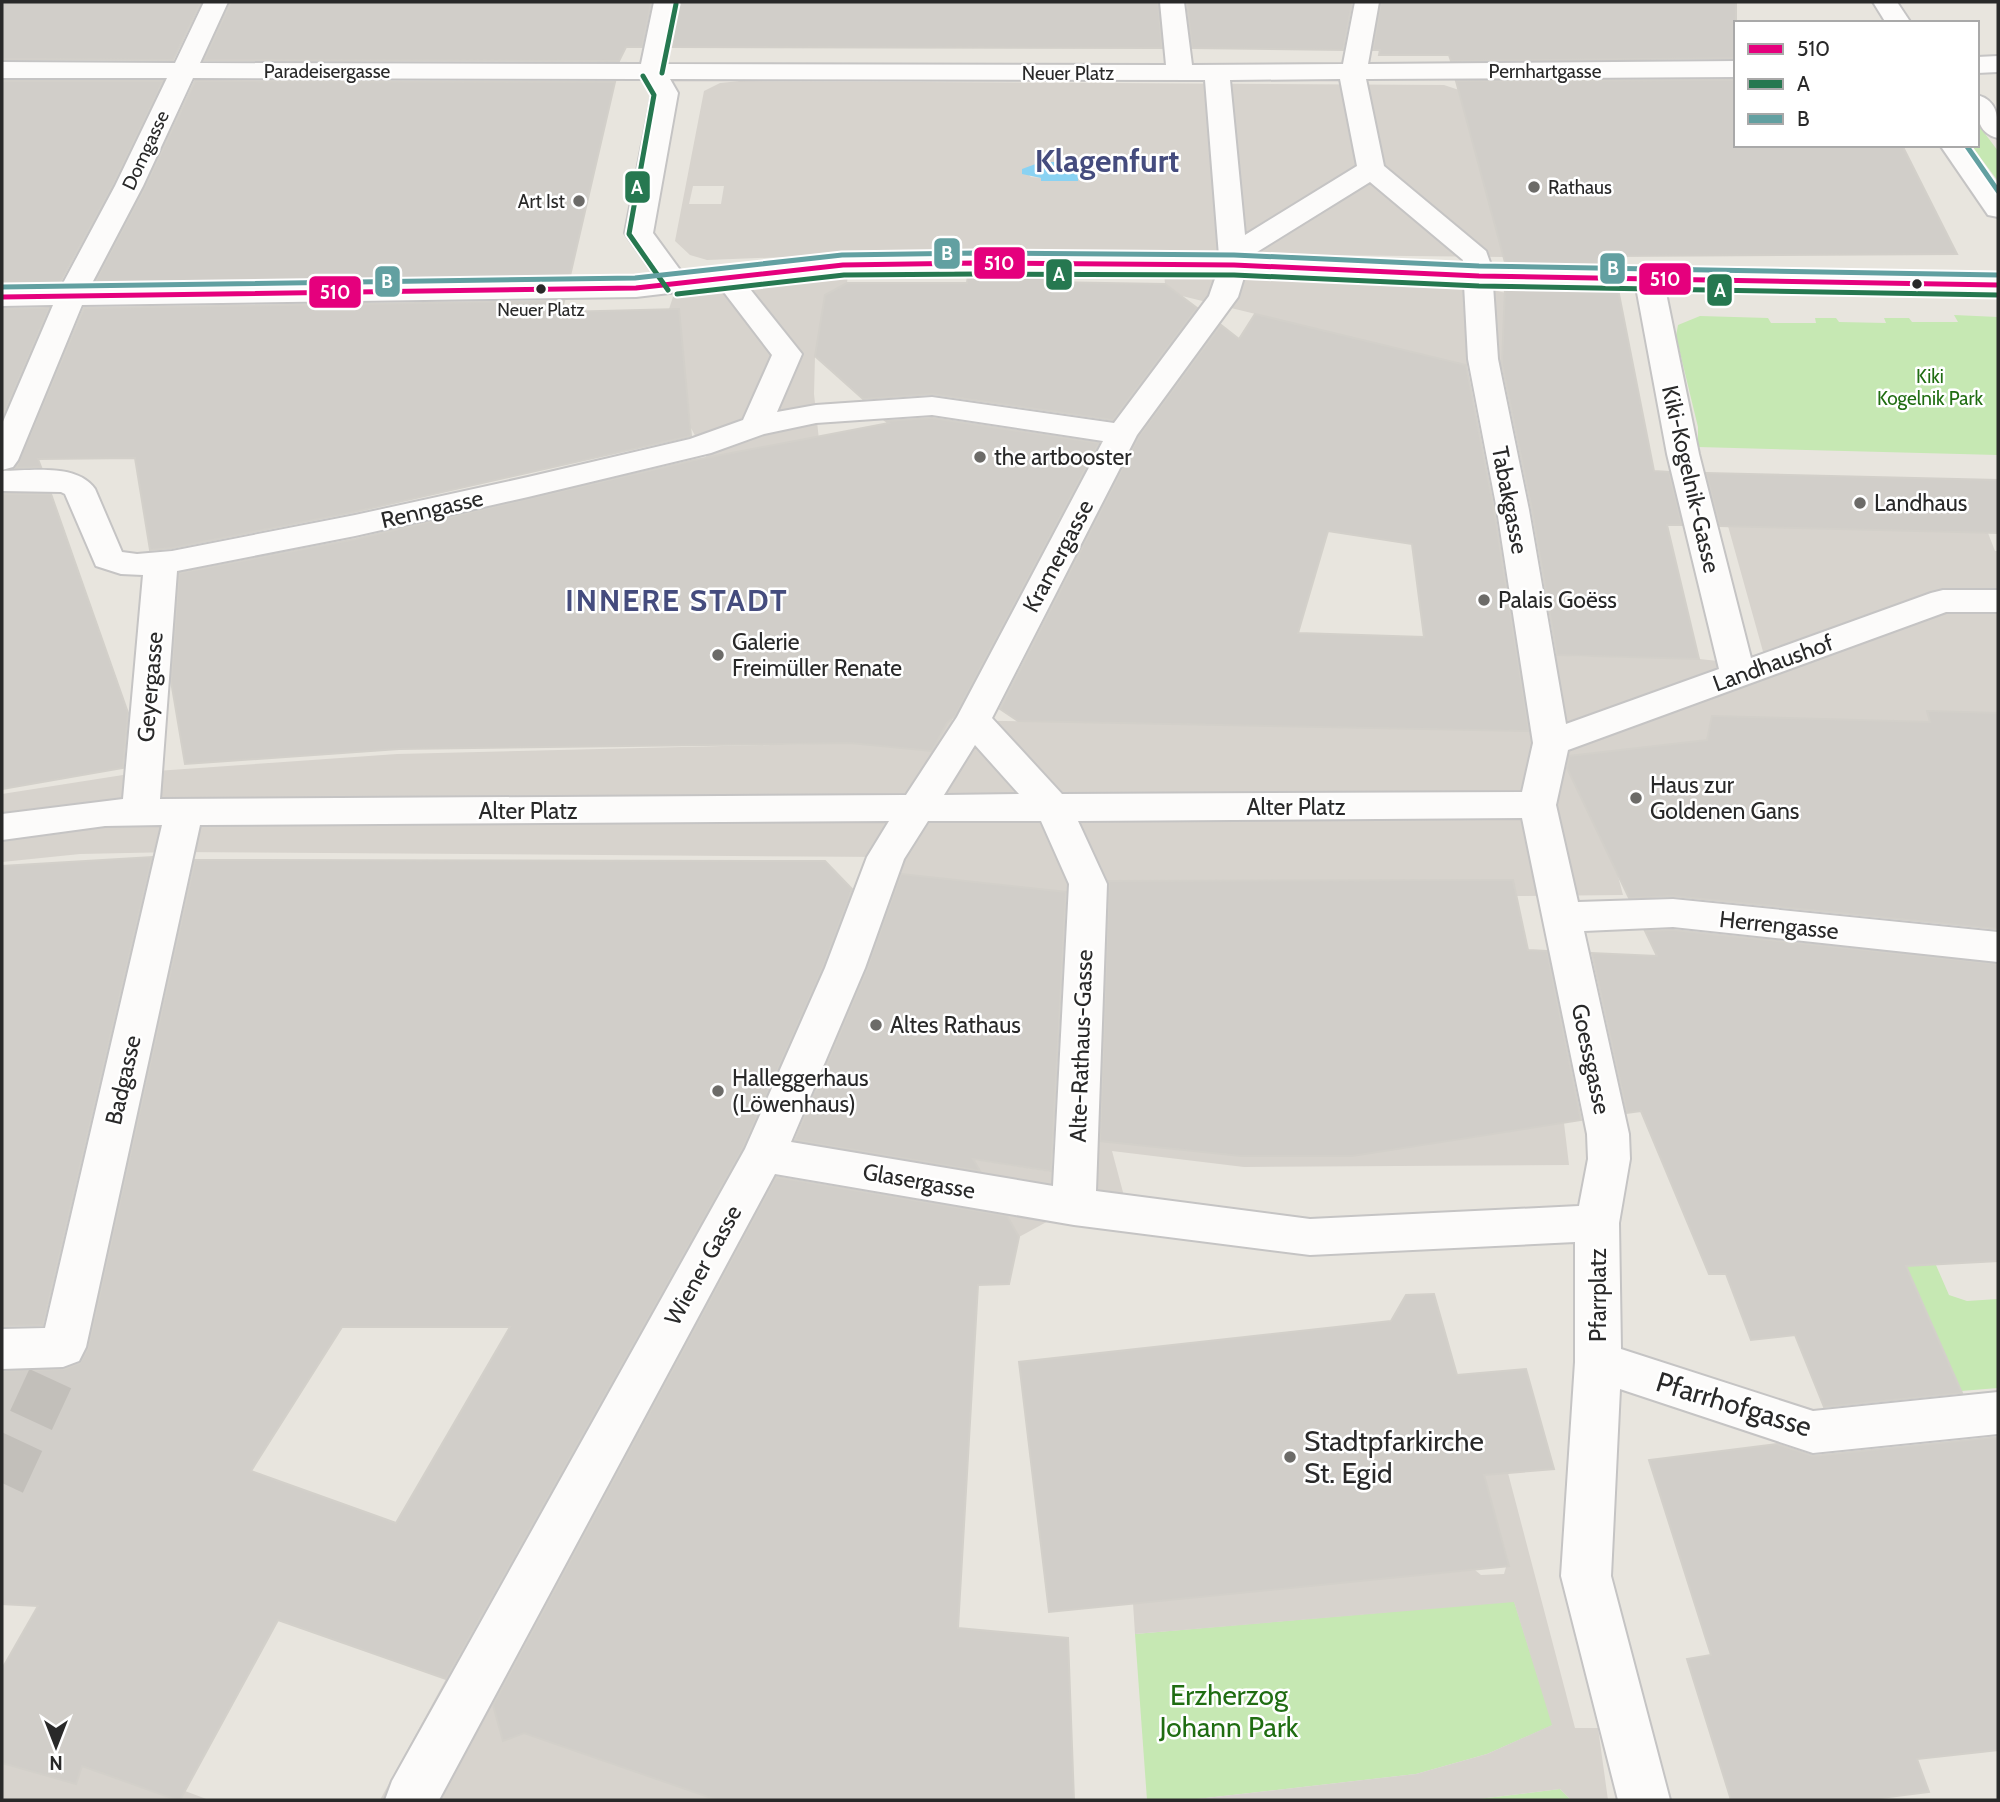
<svg xmlns="http://www.w3.org/2000/svg" width="2000" height="1802" font-family="Cabin,sans-serif">
	<style>
		.green { fill: #c6e8b3 }
		.plaza { fill: #d7d3cd; fill-rule: evenodd }
		.water { fill: #8ad2f2 }
		.building { fill: #d1cec9; stroke: #d3d0ca; stroke-width: 2; fill-rule: evenodd }
		.lines { fill: none; stroke-linecap: round; stroke-linejoin: round }
		.street-tunnel { stroke: #c2bfba; stroke-width: 46; stroke-dasharray: 46 23; stroke-linecap: butt }
		.street-casing { stroke: #c5c4c4; stroke-width: 4 }
		.street { fill: #fcfbfa; fill-rule: evenodd }
		.bus-1-casing { stroke: #fff; stroke-width: 9 }
		.bus-2-casing { stroke: #fff; stroke-width: 9 }
		.bus-3-casing { stroke: #fff; stroke-width: 9 }
		.bus-1 { stroke: #e5007d; stroke-width: 5 }
		.bus-2 { stroke: #267850; stroke-width: 5 }
		.bus-3 { stroke: #62a0a1; stroke-width: 5 }
		.poi-dot { fill: #6c6b68; stroke: #fff; stroke-width: 2.5 }
		.bus-dot { fill: #292929; stroke: #fff; stroke-width: 2.5 }
		.labels { text-anchor: middle; stroke-width: 5; stroke-linejoin: round; paint-order: stroke }
		.far-bus-label { font-size: 18px; fill: #292929; stroke: #fff }
		.far-street-label { font-size: 19px; fill: #292929; stroke: #fff }
		.far-poi-label { font-size: 19px; fill: #292929; stroke: #fff; text-anchor: start }
		.far-park-label { font-size: 19px; fill: #206d12; stroke: #fff }
		.poi-label { font-size: 23px; fill: #292929; stroke: #fff; text-anchor: start }
		.street-label { font-size: 23px; fill: #292929; stroke: #fff }
		.near-street-label { font-size: 28px; fill: #292929; stroke: #fff }
		.near-poi-label { font-size: 28px; fill: #292929; stroke: #fff; text-anchor: start }
		.near-park-label { font-size: 28px; fill: #206d12; stroke: #fff }
		.district-label { font-size: 30px; font-weight: bold; letter-spacing: 2px; fill: #454c7e; stroke: #fff }
		.far-town-label { font-size: 32px; font-weight: bold; fill: #454c7e; stroke: #fff }
		.line-badge { stroke: #fff; stroke-width: 2.5 }
		.badge-label { font-size: 19px; text-anchor: middle; font-weight: bold; fill: #fff }
	</style>
	<rect width="100%" height="100%" fill="#e8e5de"/>
	<g class="green">
		<path d="M1977,123L1998,151V181L1971,145H1977Z"/>
		<path d="M1954,315L1998,317V455L1698,447V427L1676,336L1678,325L1700,316L1768,318L1771,323H1816L1815,318H1836L1839,322L1886,323L1884,318H1909L1912,322H1958Z"/>
		<path d="M1932,1256L1949,1295L1967,1301L1998,1299V1388L1961,1391L1903,1259Z"/>
		<path d="M1514,1601L1553,1725L1487,1754L1416,1774L1188,1800H1147L1135,1634Z"/>
		<path d="M1560,1789L1571,1800H1470Z"/>
	</g>
	<g class="plaza">
		<path d="M740,81L1444,85L1459,90L1504,257L945,251L707,260L690,255L675,241L704,91L720,83ZM1041,164L1085,165L1095,174L1078,178H1041L1031,177L1023,170ZM693,186H724L721,204H689Z"/>
		<path d="M1164,273L1479,287L1506,293L1502,374L1182,296L1165,284Z"/>
		<path d="M848,274L847,283L825,295L815,356L814,394L819,440L708,460L691,428L679,315L669,309L674,294Z"/>
		<path d="M1728,526L1988,533L1995,551H1998V713L1927,711L1930,722L1712,716L1707,740L1562,757L1618,876L1623,895L1517,896L1513,880L1102,881L1104,1141L1352,1156L1564,1123L1569,1165L1244,1167L1112,1151L1124,1196L1074,1207L1019,1237L1002,1208L794,1176L797,1132L1053,1172L1073,893L900,874L886,857L175,852L80,854L2,862V794L142,772L397,754L850,743L933,751L948,720L1532,731L1521,655L1699,659L1767,666Z"/>
		<path d="M1508,1473L1575,1728H1598L1608,1800H1571L1560,1789L1470,1800H1188L1416,1774L1487,1754L1552,1725L1514,1602L1135,1634L1133,1603L1475,1570L1481,1575L1504,1574L1508,1560L1484,1475Z"/>
		<path d="M446,1679L494,1707L503,1741L524,1733L717,1800H380Z"/>
		<path d="M2,1763L76,1784L82,1766L176,1800L185,1791L209,1800H2Z"/>
	</g>
	<path class="water" d="M1041,162H1076L1094,169L1095,174L1078,178V181H1041V178L1022,174V169Z"/>
	<g class="building">
		<path d="M2,2H201L173,60L2,59Z"/>
		<path d="M231,2H651L642,47H626L619,61L204,60Z"/>
		<path d="M680,2H1158L1162,48L672,47Z"/>
		<path d="M1187,2H1352L1343,50L1192,48Z"/>
		<path d="M1381,2H1736V58L1451,61L1449,55H1379L1380,50H1373Z"/>
		<path d="M1736,80V145H1902L1957,254L1612,256L1614,267L1506,266L1456,81Z"/>
		<path d="M2,81H163L113,185L59,284L2,285Z"/>
		<path d="M195,81L615,82L570,276L94,284L145,187Z"/>
		<path d="M968,275H1044L1045,282L1165,284L1197,308L1113,420L932,394L863,399L815,356L825,295L847,283H967Z"/>
		<path d="M1505,288L1618,289L1654,471L1669,472L1682,525H1667L1699,659L1557,655L1532,510L1502,364Z"/>
		<path d="M564,301L561,312L679,309L691,436L354,512L172,548L150,550L135,458L38,459L41,467L16,468L84,308Z"/>
		<path d="M49,308L2,418V309Z"/>
		<path d="M1255,314L1466,365L1494,510L1529,731L1018,721L1000,709L1139,436L1221,325L1239,339ZM1328,531L1412,544L1424,637L1298,633Z"/>
		<path d="M932,418L1099,443L955,716L947,723L932,751L850,743L399,749L185,764L171,681L179,573L356,539L695,460L889,423L886,421Z"/>
		<path d="M1706,473L1998,480V533L1720,526Z"/>
		<path d="M2,494H51L128,713L123,768L2,789Z"/>
		<path d="M1927,711L1998,713V929L1673,896L1629,898L1567,768L1569,756L1707,740L1712,716L1930,722Z"/>
		<path d="M152,857L43,1325L2,1326V866Z"/>
		<path d="M195,860L825,861L852,889L823,967L743,1148L446,1679L278,1620L180,1800H177L82,1766L76,1784L2,1763V1669L38,1606L2,1604V1371L64,1369L80,1363L88,1348ZM342,1327H510L396,1523L251,1471Z"/>
		<path d="M901,874L1066,892L1051,1171L973,1159L980,1171L795,1140L867,969Z"/>
		<path d="M1513,880L1528,950L1547,951L1581,1120L1352,1156H1241L1100,1141L1109,881Z"/>
		<path d="M1673,930L1998,964V1261L1906,1266L1962,1393L1824,1407L1795,1335L1751,1340L1726,1274H1709L1641,1111L1627,1113L1592,953L1657,956L1645,931Z"/>
		<path d="M776,1177L1007,1216L1019,1237L1009,1284L978,1285L958,1628L1068,1638L1074,1800H717L524,1733L503,1741L493,1705Z"/>
		<path d="M1434,1294L1457,1375L1526,1369L1554,1469L1484,1475L1509,1566L1049,1612L1019,1362L1391,1321L1406,1295Z"/>
		<path d="M1998,1437V1750L1917,1759L1929,1792L1865,1800H1731L1687,1659L1711,1655L1649,1460L1777,1444L1813,1456Z"/>
	</g>
	<g class="lines">
		<path class="street-tunnel" d="M2,1483L58,1362"/>
		<g class="street-casing">
			<g id="street">
				<path d="M204,2H228L200,63L641,64L654,2H678L666,64L1166,65L1160,2H1184L1192,65L1343,64L1355,2H1379L1368,64L1736,61V77L1366,79L1384,166L1486,251L1492,268L1998,276V294L1665,288L1699,454L1751,658L1931,593L1943,590H1998V612H1946L1568,750L1556,805L1578,902L1673,899L1998,932V962L1673,927L1584,931L1629,1134L1630,1159L1619,1223L1621,1349L1813,1411L1998,1392V1434L1813,1453L1620,1389L1611,1576L1670,1800H1618L1561,1576L1575,1362V1242L1310,1255L1074,1225L775,1174L439,1800H385L392,1781L745,1149L825,968L867,857L889,821L200,825L86,1347L79,1361L63,1367L2,1369V1329L45,1328L162,825L105,826L2,840V814L123,799L143,575L121,574L96,566L65,494L61,492L2,491V471C30,471 77,463 95,489L122,552L137,554L172,551L355,515L528,477L690,439L743,420L772,355L720,287L636,297L82,305L18,460L13,467L2,470V424L53,305L2,306V288L61,287L115,186L167,78H2V62L175,63ZM193,78L644,79L652,93L625,233L656,277L90,287L143,186ZM670,79L1205,80L1219,256H843L683,274L653,233L678,93ZM1340,79L1357,166L1245,235L1230,80ZM1370,182L1463,260V267L1249,257ZM976,272L1217,273L1209,296L1114,423L932,397L816,405L777,412L802,354L746,284L843,274ZM1245,274L1464,284L1468,359L1497,510L1533,743L1522,792L1062,794L992,718L1137,435L1238,297ZM1493,285L1636,287L1667,454L1719,669L1566,724L1529,510L1498,359ZM932,415L1103,441L957,717L906,795L160,799L177,571L355,536L528,497L711,453L764,434L816,423ZM975,745L1019,794L944,795ZM1522,818L1587,1134L1588,1159L1579,1206L1310,1219L1096,1191L1107,884L1078,821ZM928,821H1041L1069,884L1053,1186L791,1142L865,968L904,859Z"/>
				<path d="M1873,2H1897L1911,23H1886Z"/>
				<path d="M1998,56V72L1977,73V57Z"/>
				<path d="M1977,95C1999,101 1998,119 1998,138C1976,133 1977,114 1977,95Z"/>
				<path d="M1940,145H1967L1998,190V217L1988,215Z"/>
			</g>
		</g>
		<use href="#street" class="street"/>
		<g class="bus-1-casing">
			<path id="bus-1" d="M2,297L636,288L843,265L976,263L1234,265L1479,276L1998,285"/>
		</g>
		<g class="bus-2-casing">
			<g id="bus-2">
				<path d="M662,73L676,4"/>
				<path d="M643,76L654,95L629,234L668,290"/>
				<path d="M677,294L844,275L976,274L1234,275L1479,286L1998,295"/>
			</g>
		</g>
		<g class="bus-3-casing">
			<g id="bus-3">
				<path d="M1966,145L1998,191"/>
				<path d="M2,287L635,278L842,255L976,253L1234,255L1479,266L1998,275"/>
			</g>
		</g>
		<use href="#bus-1" class="bus-1"/>
		<use href="#bus-2" class="bus-2"/>
		<use href="#bus-3" class="bus-3"/>
	</g>
	<g class="poi-dot">
		<circle cx="1534" cy="187" r="7"/>
		<circle cx="579" cy="201" r="7"/>
		<circle cx="980" cy="457" r="7"/>
		<circle cx="1860" cy="503" r="7"/>
		<circle cx="1484" cy="600" r="7"/>
		<circle cx="718" cy="655" r="7"/>
		<circle cx="1636" cy="798" r="7"/>
		<circle cx="876" cy="1025" r="7"/>
		<circle cx="718" cy="1091" r="7"/>
		<circle cx="1290" cy="1457" r="7"/>
	</g>
	<g class="bus-dot">
		<circle cx="1917" cy="284" r="6"/>
		<circle cx="541" cy="289" r="6"/>
	</g>
	<g class="labels">
		<g class="far-bus-label">
			<text x="541" y="316">Neuer Platz</text>
		</g>
		<g class="far-street-label">
			<text x="327" y="78">Paradeisergasse</text>
			<text x="1545" y="78">Pernhartgasse</text>
			<text x="1068" y="80">Neuer Platz</text>
			<text transform="translate(145 150) rotate(-65)" y="7">Domgasse</text>
		</g>
		<g class="far-poi-label">
			<text x="1548" y="194">Rathaus</text>
			<text x="565" y="208" text-anchor="end">Art Ist</text>
		</g>
		<g class="far-park-label">
			<text x="1930" y="383">Kiki<tspan x="1930" dy="22">Kogelnik Park</tspan></text>
		</g>
		<g class="poi-label">
			<text x="994" y="465">the artbooster</text>
			<text x="1874" y="511">Landhaus</text>
			<text x="1498" y="608">Palais Goëss</text>
			<text x="732" y="650">Galerie<tspan x="732" dy="26">Freimüller Renate</tspan></text>
			<text x="1650" y="793">Haus zur<tspan x="1650" dy="26">Goldenen Gans</tspan></text>
			<text x="890" y="1033">Altes Rathaus</text>
			<text x="732" y="1086">Halleggerhaus<tspan x="732" dy="26">(Löwenhaus)</tspan></text>
		</g>
		<g class="street-label">
			<text transform="translate(1691 479) rotate(77)" y="8">Kiki-Kogelnik-Gasse</text>
			<text transform="translate(1510 500) rotate(79)" y="8">Tabakgasse</text>
			<text transform="translate(432 509) rotate(-13)" y="8">Renngasse</text>
			<text transform="translate(1058 556) rotate(-62)" y="8">Kramergasse</text>
			<text transform="translate(1773 663) rotate(-20)" y="8">Landhaushof</text>
			<text transform="translate(150 687) rotate(-85)" y="8">Geyergasse</text>
			<text x="1296" y="815">Alter Platz</text>
			<text x="528" y="819">Alter Platz</text>
			<text transform="translate(1779 925) rotate(6)" y="8">Herrengasse</text>
			<text transform="translate(1081 1046) rotate(-88)" y="8">Alte-Rathaus-Gasse</text>
			<text transform="translate(1591 1059) rotate(78)" y="8">Goessgasse</text>
			<text transform="translate(123 1080) rotate(-77)" y="8">Badgasse</text>
			<text transform="translate(919 1181) rotate(10)" y="8">Glasergasse</text>
			<text transform="translate(703 1265) rotate(-61)" y="8">Wiener Gasse</text>
			<text transform="translate(1598 1295) rotate(-90)" y="8">Pfarrplatz</text>
		</g>
		<g class="near-street-label">
			<text transform="translate(1734 1404) rotate(17)" y="10">Pfarrhofgasse</text>
		</g>
		<g class="near-poi-label">
			<text x="1304" y="1451">Stadtpfarkirche<tspan x="1304" dy="32">St. Egid</tspan></text>
		</g>
		<g class="near-park-label">
			<text x="1229" y="1705">Erzherzog<tspan x="1229" dy="32">Johann Park</tspan></text>
		</g>
		<g class="district-label">
			<text x="677" y="611">INNERE STADT</text>
		</g>
		<g class="far-town-label">
			<text x="1107" y="172">Klagenfurt</text>
		</g>
	</g>
	<g class="line-badge">
		<rect x="624" y="170" width="27" height="34" rx="7" fill="#267850"/>
		<rect x="933" y="237" width="28" height="33" rx="7" fill="#62a0a1"/>
		<rect x="973" y="246" width="53" height="34" rx="7" fill="#e5007d"/>
		<rect x="1599" y="252" width="27" height="33" rx="7" fill="#62a0a1"/>
		<rect x="1045" y="258" width="28" height="33" rx="7" fill="#267850"/>
		<rect x="1638" y="262" width="54" height="34" rx="7" fill="#e5007d"/>
		<rect x="374" y="265" width="27" height="33" rx="7" fill="#62a0a1"/>
		<rect x="1706" y="273" width="27" height="34" rx="7" fill="#267850"/>
		<rect x="308" y="275" width="54" height="34" rx="7" fill="#e5007d"/>
	</g>
	<g class="badge-label">
		<text x="637" y="194">A</text>
		<text x="947" y="260">B</text>
		<text x="999" y="270">510</text>
		<text x="1613" y="275">B</text>
		<text x="1059" y="281">A</text>
		<text x="1665" y="286">510</text>
		<text x="387" y="288">B</text>
		<text x="1720" y="297">A</text>
		<text x="335" y="299">510</text>
	</g>
	<rect width="2000" height="1802" fill="none" stroke="#292929" stroke-width="7"/>
	<rect x="1734" y="21" width="245" height="126" fill="#ffffff" stroke="#a9a9a9" stroke-width="2"/>
	<rect x="1748" y="44" width="35" height="10" fill="#e5007d" stroke="#a9a9a9" stroke-width="2"/>
	<text x="1797" y="56" font-size="21" fill="#292929">510</text>
	<rect x="1748" y="79" width="35" height="10" fill="#267850" stroke="#a9a9a9" stroke-width="2"/>
	<text x="1797" y="91" font-size="21" fill="#292929">A</text>
	<rect x="1748" y="114" width="35" height="10" fill="#62a0a1" stroke="#a9a9a9" stroke-width="2"/>
	<text x="1797" y="126" font-size="21" fill="#292929">B</text>
	<g transform="translate(56 1746) rotate(180)" stroke="#ffffff" stroke-width="5" paint-order="stroke">
	<path d="M0-5L12 26L0 18L-12 26Z" fill="#292929"/>
	<text y="-10" font-size="19" font-weight="bold" text-anchor="middle" fill="#292929">N</text>
	</g>
</svg>
